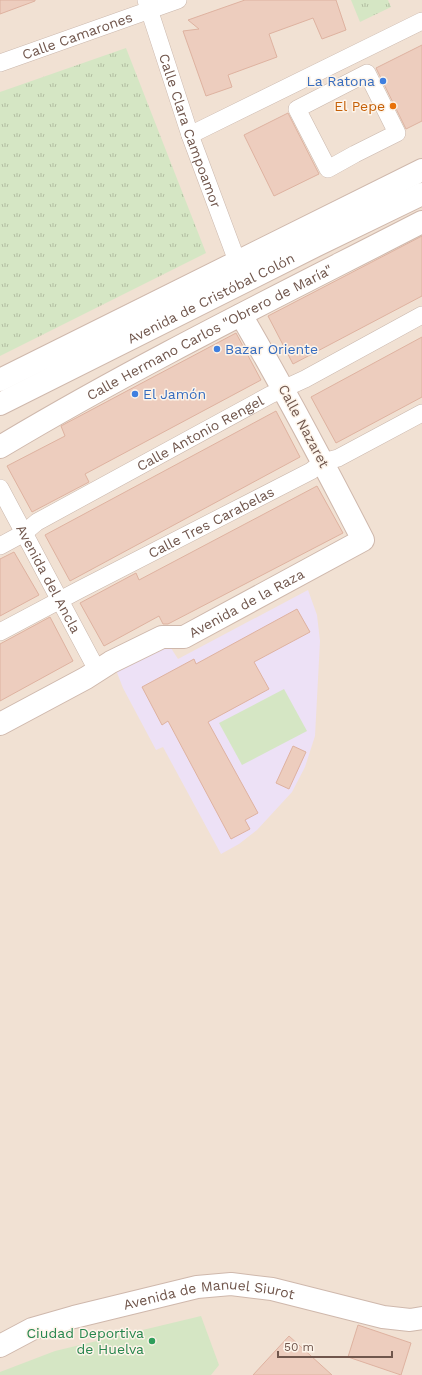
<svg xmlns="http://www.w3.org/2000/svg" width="422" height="1375" font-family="'Work Sans',sans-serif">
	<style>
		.residential { fill: #f1e1d3 }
		.education { fill: #ede1f6 }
		.grass { fill: #d5e6c4 }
		.park { fill: url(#park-tufts) }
		.building { fill: #edcdbe; stroke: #deb2a0 }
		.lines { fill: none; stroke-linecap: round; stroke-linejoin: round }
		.street-casing { stroke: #cab7ac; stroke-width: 18 }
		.secondary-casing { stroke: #cfb8ac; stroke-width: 24 }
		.street { stroke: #fff; stroke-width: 17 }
		.secondary { stroke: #fff; stroke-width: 22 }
		.shop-dot { fill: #3f7fe0; stroke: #fdf4ea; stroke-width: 1.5 }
		.food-dot { fill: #e8710a; stroke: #fdf4ea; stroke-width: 1.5 }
		.leisure-dot { fill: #2e9e5b; stroke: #fdf4ea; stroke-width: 1.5 }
		.labels { text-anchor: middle; stroke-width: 3; stroke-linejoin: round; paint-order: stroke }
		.street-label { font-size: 14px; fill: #70564c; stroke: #fdf4ea }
		.shop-label { font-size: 14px; fill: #366cbe; stroke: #fdf4ea; text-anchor: start }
		.food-label { font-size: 14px; fill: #c56008; stroke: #fdf4ea; text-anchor: end }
		.leisure-label { font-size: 14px; fill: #27864d; stroke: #fdf4ea; text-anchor: end }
	</style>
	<defs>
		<pattern id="park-tufts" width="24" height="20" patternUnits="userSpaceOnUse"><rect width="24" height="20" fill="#d5e6c4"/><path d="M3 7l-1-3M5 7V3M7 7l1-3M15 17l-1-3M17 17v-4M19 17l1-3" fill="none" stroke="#b1bda1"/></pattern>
	</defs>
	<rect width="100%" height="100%" fill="#faf0e4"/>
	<rect class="residential" x="0" y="0" width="422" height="1375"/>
	<path class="education" d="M308,590L317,615L320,641L315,736L305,767L292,792L257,830L239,844L221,854L163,747L156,750L123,688L116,670L169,645L178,659Z"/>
	<g class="grass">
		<path d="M284,689L307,731L242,765L219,723Z"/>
		<path d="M201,1316L219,1365L211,1375H0V1372L55,1351Z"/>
	</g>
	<g class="park">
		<path d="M351,0H388L391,7L360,22Z"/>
		<path d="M126,48L206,253L0,356V92Z"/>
	</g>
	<g class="building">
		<path d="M0,0H35V1L0,14Z"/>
		<path d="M245,0H336L346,30L322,39L313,18L269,34L277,57L228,75L232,87L206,96L183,31L199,29L188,20Z"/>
		<path d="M422,45V121L406,129L376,68Z"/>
		<path d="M288,113L319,174L274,196L244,135Z"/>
		<path d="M422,236V296L293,364L268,316Z"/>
		<path d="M236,333L261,380L85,474L89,482L32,512L7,466L65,436L61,426Z"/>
		<path d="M422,337V397L336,443L311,397Z"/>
		<path d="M276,411L300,457L70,581L45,535Z"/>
		<path d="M317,486L343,533L168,624H163L159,616L104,646L80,603L136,573L139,580Z"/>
		<path d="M14,552L39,595L0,616V559Z"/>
		<path d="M297,609L310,632L254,662L269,689L208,722L258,813L245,820L250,829L231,839L168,721L162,725L142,687L194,659L196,664Z"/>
		<path d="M50,617L73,661L0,701V644Z"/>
		<path d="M293,746L306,752L289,789L276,783Z"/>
		<path d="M358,1325L411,1343L401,1375L348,1357Z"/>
		<path d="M289,1336L332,1375H253Z"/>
	</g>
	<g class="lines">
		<g class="street-casing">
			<g id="street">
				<path id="s1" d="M146,0L190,135L237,261"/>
				<path id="s2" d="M0,63L178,0"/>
				<path d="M367,73L397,133L355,154L328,169L297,109Z"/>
				<path d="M190,135L422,21"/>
				<path id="s3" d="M0,488L97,670"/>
				<path id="s4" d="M0,546L24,533L37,522L270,395L305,379L422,315"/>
				<path id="s5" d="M0,632L79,590L311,471L323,462L338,458L422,413"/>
			</g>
		</g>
		<g class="secondary-casing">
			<g id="secondary">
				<path d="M0,380L422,170"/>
				<path id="s6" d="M0,404L315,246L422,194"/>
				<path id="s7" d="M0,447C137,365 280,295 422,222"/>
				<path id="s8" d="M0,724L86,678L111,662L162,637H184L363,540C324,464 284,389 241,315"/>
				<path id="s9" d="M0,1346L32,1329L74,1317L197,1287L231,1284L272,1289L383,1317L410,1320L422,1318"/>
			</g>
		</g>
		<use href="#street" class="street"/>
		<use href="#secondary" class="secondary"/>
	</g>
	<g class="shop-dot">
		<circle cx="383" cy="81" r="4"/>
		<circle cx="217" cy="349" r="4"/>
		<circle cx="135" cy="394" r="4"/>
	</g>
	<circle class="food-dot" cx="393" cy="106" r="4"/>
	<circle class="leisure-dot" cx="152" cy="1341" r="4"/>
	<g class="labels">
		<g class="street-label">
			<text dy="5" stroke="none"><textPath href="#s2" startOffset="82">Calle Camarones</textPath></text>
			<text dy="5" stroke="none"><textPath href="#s1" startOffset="138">Calle Clara Campoamor</textPath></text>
			<text dy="5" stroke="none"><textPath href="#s6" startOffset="236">Avenida de Cristóbal Colón</textPath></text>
			<text dy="5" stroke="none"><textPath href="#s7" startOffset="239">Calle Hermano Carlos "Obrero de María"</textPath></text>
			<text transform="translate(304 426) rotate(62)" y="5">Calle Nazaret</text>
			<text dy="5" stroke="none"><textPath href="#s4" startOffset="230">Calle Antonio Rengel</textPath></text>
			<text dy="5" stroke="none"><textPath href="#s5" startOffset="238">Calle Tres Carabelas</textPath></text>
			<text dy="5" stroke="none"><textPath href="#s3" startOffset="103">Avenida del Ancla</textPath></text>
			<text dy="5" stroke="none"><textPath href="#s8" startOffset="277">Avenida de la Raza</textPath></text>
			<text dy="5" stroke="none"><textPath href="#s9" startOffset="218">Avenida de Manuel Siurot</textPath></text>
		</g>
		<g class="shop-label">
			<text x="375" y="86" text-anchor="end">La Ratona</text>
			<text x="225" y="354">Bazar Oriente</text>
			<text x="143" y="399">El Jamón</text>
		</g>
		<g class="food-label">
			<text x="385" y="111">El Pepe</text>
		</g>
		<g class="leisure-label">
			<text x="144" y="1338">Ciudad Deportiva<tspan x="144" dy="16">de Huelva</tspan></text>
		</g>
	</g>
	<path d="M278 1351v6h114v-6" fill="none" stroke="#70564c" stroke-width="2"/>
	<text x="284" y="1351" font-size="12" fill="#70564c" stroke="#fdf4ea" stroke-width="3" paint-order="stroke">50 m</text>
</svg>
